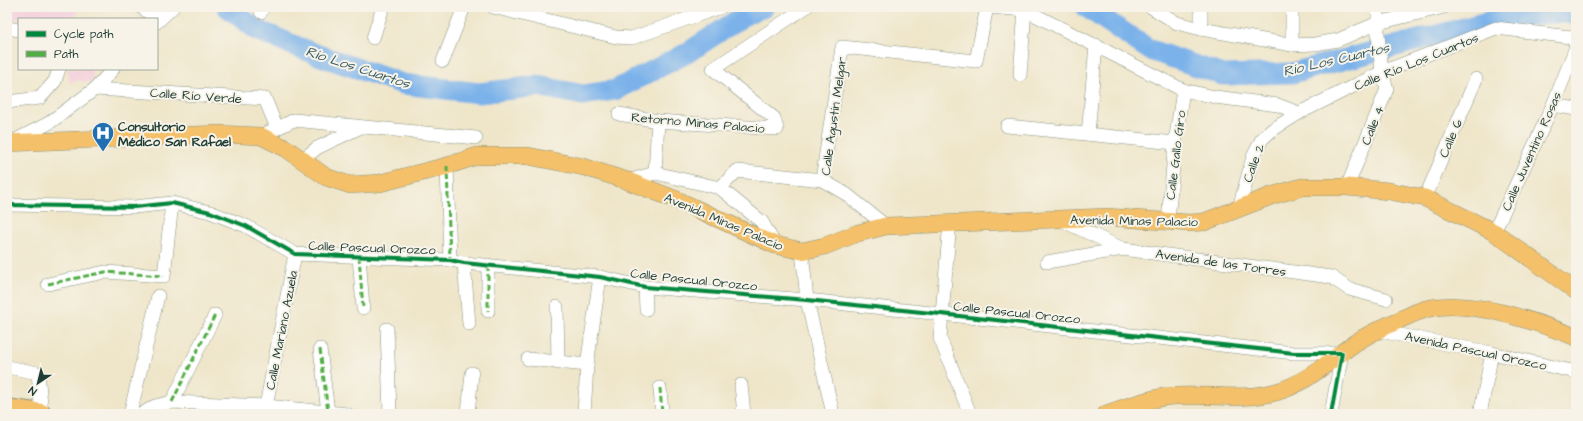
<svg xmlns="http://www.w3.org/2000/svg" width="1583" height="421" font-family="'Architects Daughter',sans-serif">
	<style>
		.built { fill: #f4cfdc }
		.lines { fill: none; stroke-linecap: round; stroke-linejoin: round }
		.river { stroke: #7cb2ea; stroke-width: 21 }
		.minor-casing { stroke: #87927f; stroke-width: 14 }
		.major-casing { stroke: #87927f; stroke-width: 18 }
		.highway-casing { stroke: #87927f; stroke-width: 22 }
		.minor { stroke: #fff; stroke-width: 13 }
		.major { stroke: #f4c16b; stroke-width: 17 }
		.highway { stroke: #f4c16b; stroke-width: 20 }
		.quiet { stroke: #52ad45; stroke-width: 3; stroke-dasharray: 6 3; stroke-linecap: butt }
		.cycleway-casing { stroke: #f7f3e8; stroke-width: 6 }
		.cycleway { stroke: #00873e; stroke-width: 4 }
		.labels { text-anchor: middle; stroke-width: 4; stroke-linejoin: round; paint-order: stroke }
		.street-label { font-size: 13px; fill: #1f3d34; stroke: #f7f3e8 }
		.poi-label { font-size: 13px; font-weight: bold; fill: #1f3d34; stroke: #f7f3e8; text-anchor: start }
		.water-label { font-size: 14px; font-style: italic; fill: #365a62; stroke: #f7f3e8 }
	</style>
	<rect width="100%" height="100%" fill="#f7f3e8"/>
	<filter id="ink" filterUnits="userSpaceOnUse"><feTurbulence type="fractalNoise" baseFrequency=".025" numOctaves="2"/><feDisplacementMap in="SourceGraphic" scale="8" xChannelSelector="R" yChannelSelector="G"/><feConvolveMatrix kernelMatrix="1 2 1 2 8 2 1 2 1" color-interpolation-filters="sRGB"/></filter>
	<filter id="wash" filterUnits="userSpaceOnUse"><feTurbulence type="fractalNoise" baseFrequency=".012" numOctaves="4" result="noise"/><feDisplacementMap in="SourceGraphic" scale="16" xChannelSelector="R" yChannelSelector="G"/><feGaussianBlur stdDeviation="0.9" result="paint"/><feColorMatrix in="noise" values="0 0 0 0 0 0 0 0 0 0 0 0 0 0 0 0 0 1.4 0 .05"/><feComposite in="paint" operator="in"/></filter>
	<g filter="url(#wash)">
		<rect width="100%" height="100%" fill="#efe6ca"/>
		<g class="built">
			<path d="M7,7H76L77,15L73,16V19L19,20L7,18Z"/>
			<path d="M67,69H91L94,82H84L81,80L70,82Z"/>
		</g>
		<g class="lines">
			<g class="river">
				<path d="M227,7L257,30L315,54L403,84L479,93L538,86L583,95L615,90L687,53L748,13L764,7"/>
				<path d="M1086,7L1150,50L1223,75L1292,73L1503,18L1560,12L1576,15"/>
			</g>
		</g>
	</g>
	<g filter="url(#ink)">
		<g class="lines">
			<g class="minor-casing">
				<g id="minor">
					<path d="M141,7L159,20"/>
					<path d="M493,7L616,37L632,38L721,7"/>
					<path d="M987,7L1025,10L1183,90L1215,97L1278,105L1299,113"/>
					<path d="M1151,7L1177,23L1201,29L1292,45L1315,44L1338,40L1378,23L1444,7"/>
					<path d="M1201,7V29"/>
					<path d="M1292,7V45"/>
					<path d="M261,12L263,7"/>
					<path d="M157,22L173,7"/>
					<path d="M7,28L19,30"/>
					<path d="M373,38L383,7"/>
					<path d="M443,61L464,7"/>
					<path d="M1020,75L1025,10"/>
					<path d="M95,89L265,99L277,128"/>
					<path d="M7,102L40,98L55,81L59,69"/>
					<path d="M1553,105L1576,109"/>
					<path d="M619,114L658,121L777,129L774,118L713,69L806,7"/>
					<path d="M1007,126L1175,143"/>
					<path d="M1088,134L1096,45"/>
					<path d="M261,136L294,120L476,138"/>
					<path d="M12,142L49,123L95,89L113,69"/>
					<path d="M302,160L317,148L361,127"/>
					<path d="M447,166L450,260"/>
					<path d="M655,173L658,121"/>
					<path d="M822,180L842,47L976,61L987,7"/>
					<path d="M628,181L655,173L720,188L762,222L775,245"/>
					<path d="M1347,187L1387,89L1382,72L1378,34V7"/>
					<path d="M720,188L737,171L822,180L846,194L886,226"/>
					<path d="M1425,198L1476,79"/>
					<path d="M7,205L134,207L172,203L210,212L246,226L295,254L450,260L464,263L600,277L645,287L807,300L941,314L1294,353H1342L1331,414"/>
					<path d="M1239,208L1253,157L1262,139L1272,130L1299,113L1382,72L1496,28L1570,37L1575,42L1576,47L1553,105L1494,232"/>
					<path d="M1059,219L1123,249L1331,277L1349,289L1386,299"/>
					<path d="M1168,221L1175,143L1183,90"/>
					<path d="M950,222L940,338L970,414"/>
					<path d="M802,251L807,300L833,414"/>
					<path d="M359,256L363,308"/>
					<path d="M1047,262L1123,249"/>
					<path d="M464,263L469,324"/>
					<path d="M488,265V311"/>
					<path d="M48,284L105,272L164,276L172,203"/>
					<path d="M645,287L646,309"/>
					<path d="M557,307L558,363"/>
					<path d="M387,329L390,414"/>
					<path d="M1375,330L1492,353L1576,372"/>
					<path d="M320,349L328,412"/>
					<path d="M528,359L587,365"/>
					<path d="M7,367L38,373L42,414"/>
					<path d="M741,385L744,414"/>
					<path d="M660,388L662,414"/>
					<path d="M172,402L215,315"/>
					<path d="M266,406L295,254"/>
					<path d="M130,414L158,296"/>
					<path d="M142,414L155,406L172,402L266,406L347,414"/>
					<path d="M468,414L472,373"/>
					<path d="M584,414L587,365L600,277"/>
					<path d="M1480,414L1492,353"/>
				</g>
			</g>
			<g class="major-casing">
				<g id="major">
					<path d="M7,143L218,134L261,136L287,149L326,177L350,185L380,183L447,166L477,156H528L584,167L628,181L677,200L775,245L802,251L825,246L858,233L886,226L1107,217L1189,223L1204,222L1271,196L1302,187H1347L1389,191L1425,198L1494,232L1576,291"/>
					<path d="M1106,414C1124,408 1144,400 1164,397C1201,392 1240,402 1276,392C1306,384 1330,360 1355,343C1371,332 1388,325 1406,317C1412,314 1419,311 1426,309C1470,298 1534,321 1576,337"/>
				</g>
			</g>
			<g class="highway-casing">
				<path id="highway" d="M7,409L41,414"/>
			</g>
			<use href="#minor" class="minor"/>
			<use href="#major" class="major"/>
			<use href="#highway" class="highway"/>
			<g class="quiet">
				<path d="M447,166L450,260"/>
				<path d="M359,256L363,308"/>
				<path d="M488,265V311"/>
				<path d="M48,284L105,272L164,276"/>
				<path d="M320,349L328,412"/>
				<path d="M660,388L662,414"/>
				<path d="M172,402L215,315"/>
			</g>
			<g class="cycleway-casing">
				<path id="cycleway" d="M7,205L134,207L172,203L210,212L246,226L295,254L450,260L464,263L600,277L645,287L807,300L941,314L1294,353H1342L1331,414"/>
			</g>
			<use href="#cycleway" class="cycleway"/>
		</g>
	</g>
	<defs>
		<g id="hospital-pin" transform="scale(1.15)"><path d="M0 17L-7.5 6A9.5 9.5 0 1 1 7.5 6Z" fill="#1f6fb2" stroke="#f7f3e8"/><path d="M-5-5h3v3.5h4V-5h3V5h-3V1.5h-4V5h-3Z" fill="#fff"/></g>
	</defs>
	<g fill-rule="evenodd">
		<use href="#hospital-pin" x="103" y="133"/>
	</g>
	<g class="labels">
		<g class="street-label">
			<text transform="translate(1416 61) rotate(-22)" y="5">Calle Río Los Cuartos</text>
			<text transform="translate(196 95) rotate(4)" y="5">Calle Río Verde</text>
			<text transform="translate(833 116) rotate(-82)" y="5">Calle Agustín Melgar</text>
			<text transform="translate(698 122) rotate(5)" y="5">Retorno Minas Palacio</text>
			<text transform="translate(1372 125) rotate(-68)" y="5">Calle 4</text>
			<text transform="translate(1450 138) rotate(-67)" y="5">Calle 6</text>
			<text transform="translate(1531 151) rotate(-66)" y="5">Calle Juventino Rosas</text>
			<text transform="translate(1175 155) rotate(-83)" y="5">Calle Gallo Giro</text>
			<text transform="translate(1253 163) rotate(-70)" y="5">Calle 2</text>
			<text transform="translate(1134 220) rotate(1)" y="5">Avenida Minas Palacio</text>
			<text transform="translate(724 221) rotate(23)" y="5">Avenida Minas Palacio</text>
			<text transform="translate(372 247) rotate(2)" y="5">Calle Pascual Orozco</text>
			<text transform="translate(1221 262) rotate(8)" y="5">Avenida de las Torres</text>
			<text transform="translate(694 279) rotate(6)" y="5">Calle Pascual Orozco</text>
			<text transform="translate(1017 312) rotate(6)" y="5">Calle Pascual Orozco</text>
			<text transform="translate(281 330) rotate(-79)" y="5">Calle Mariano Azuela</text>
			<text transform="translate(1476 350) rotate(12)" y="5">Avenida Pascual Orozco</text>
		</g>
		<g class="poi-label">
			<text x="118" y="131">Consultorio<tspan x="118" dy="15">Médico San Rafael</tspan></text>
		</g>
		<g class="water-label">
			<text transform="translate(1336 59) rotate(-13)" y="5">Río Los Cuartos</text>
			<text transform="translate(358 67) rotate(18)" y="5">Río Los Cuartos</text>
		</g>
	</g>
	<rect width="1583" height="421" fill="none" stroke="#f7f3e8" stroke-width="24"/>
	<rect x="18" y="18" width="140" height="52" fill="#f7f3e8" stroke="#a1aaa0"/>
	<rect x="26" y="31" width="20" height="6" fill="#00873e" stroke="#a1aaa0"/>
	<text x="54" y="38" font-size="12" fill="#1f3d34">Cycle path</text>
	<rect x="26" y="51" width="20" height="6" fill="#52ad45" stroke="#a1aaa0"/>
	<text x="54" y="58" font-size="12" fill="#1f3d34">Path</text>
	<g transform="translate(38 383) rotate(215)" stroke="#f7f3e8" stroke-width="3" paint-order="stroke">
	<path d="M0-3L7 15L0 10L-7 15Z" fill="#1f3d34"/>
	<text y="-6" font-size="11" font-weight="bold" text-anchor="middle" fill="#1f3d34">N</text>
	</g>
</svg>
